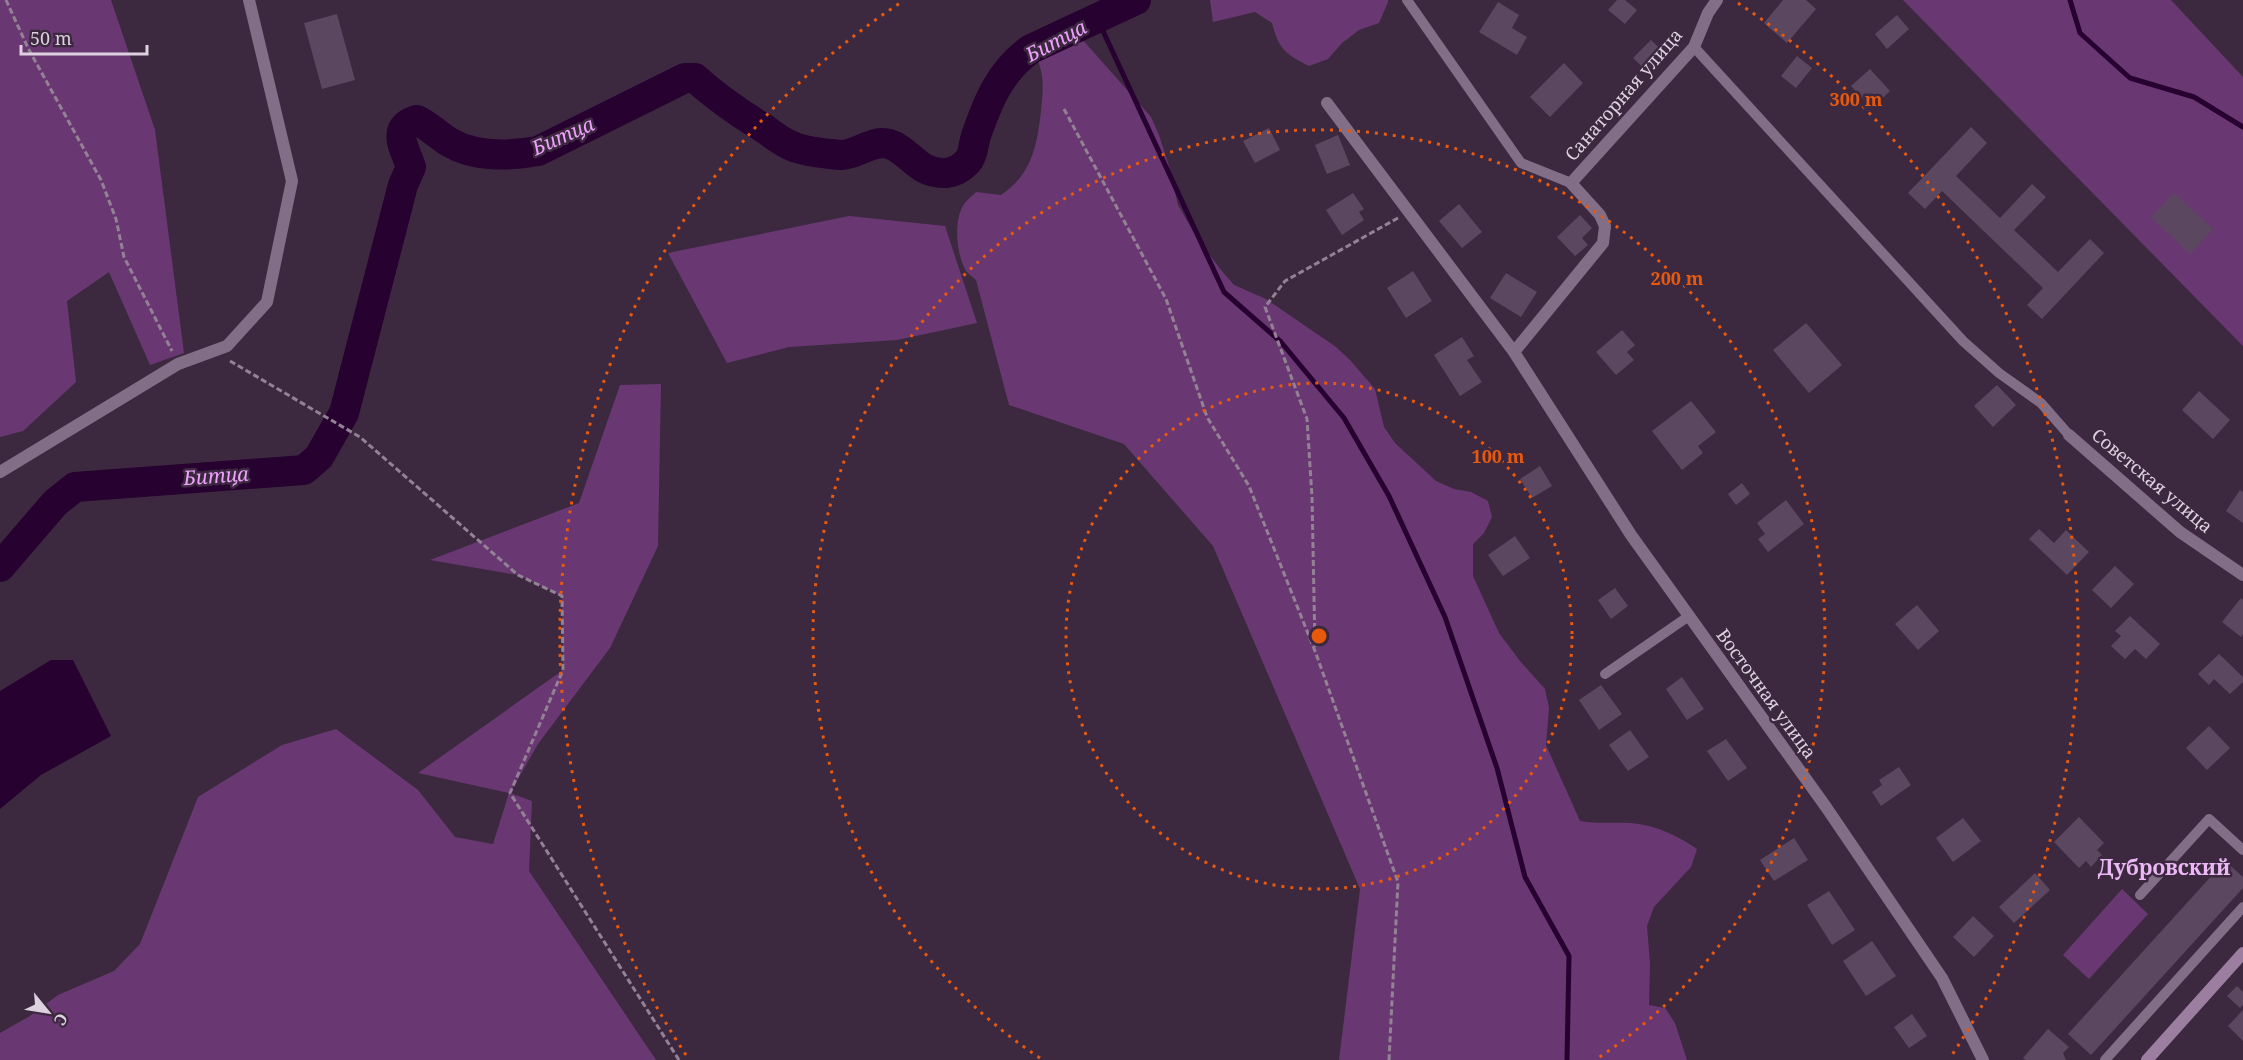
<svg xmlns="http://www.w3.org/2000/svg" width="2243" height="1060" font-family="'Noto Serif',serif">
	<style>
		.green { fill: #693872 }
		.water { fill: #27012f }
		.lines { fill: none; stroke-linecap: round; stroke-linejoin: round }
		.stream { stroke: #27012f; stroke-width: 5 }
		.river { stroke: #27012f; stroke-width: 30 }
		.building { fill: #5b475f }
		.path { stroke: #928294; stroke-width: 3; stroke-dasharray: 6 3; stroke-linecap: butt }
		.lane { stroke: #836e87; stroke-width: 10 }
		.street { stroke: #836e87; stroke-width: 12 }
		.secondary { stroke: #9c7ea1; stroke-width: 12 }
		.ring { fill: none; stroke: #e8590c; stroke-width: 3; stroke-dasharray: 3 6 }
		.labels { text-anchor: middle; stroke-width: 5; stroke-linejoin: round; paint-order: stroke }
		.street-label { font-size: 18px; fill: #ddd1df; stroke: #3c2940 }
		.water-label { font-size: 20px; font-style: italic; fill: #eda1fb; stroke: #3c2940 }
		.quarter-label { font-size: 21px; font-weight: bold; fill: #ebb8f5; stroke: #3c2940 }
		.centre { fill: #e8590c; stroke: #3c2940; stroke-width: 3 }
		.ring-label { font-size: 18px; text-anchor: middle; font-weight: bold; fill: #e8590c; stroke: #3c2940; stroke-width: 5; stroke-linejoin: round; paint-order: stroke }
	</style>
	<rect width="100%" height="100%" fill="#3c2940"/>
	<g class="green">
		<path d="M0,0H111L155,130L184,353L150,365L109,272L67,301L76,382L23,431L0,437Z"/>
		<path d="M1210,0H1388V2L1379,23L1359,30L1342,43L1328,59L1309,66C1284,53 1279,49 1272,23L1255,12L1213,22Z"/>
		<path d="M1903,0H2171L2243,77V346Z"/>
		<path d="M1081,38L1151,117L1159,135L1169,166L1178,205L1197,238L1221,270L1234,285L1266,299L1336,347L1350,360L1375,389L1384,427L1395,443L1436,481L1454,489L1471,492L1488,501L1492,517L1484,533L1473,544V576L1499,633L1520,661L1545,689L1549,708L1546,745L1580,821C1597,824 1614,822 1632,823C1657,826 1677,835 1697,849L1691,867L1654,907L1647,926L1650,964L1649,1005L1665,1008L1675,1023L1687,1060H1339L1360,889L1213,546L1124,444L1009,405L976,280C973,277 968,274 966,271C957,256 954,226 961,210C964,202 970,198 976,192L1001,195C1032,174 1037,146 1041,111C1043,90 1045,75 1036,57Z"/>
		<path d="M849,216L945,226L977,323L897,340L789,347L727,363L668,253Z"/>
		<path d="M661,384L658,546L610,648L538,744L510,793L532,801L529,871L656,1060H0V1033L30,1016L58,995L114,971L140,944L198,797L282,745L336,729L418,790L455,837L493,844L509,793L418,773L563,670L562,596L518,575L430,560L579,503L620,385Z"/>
		<path d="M2122,889L2148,914L2089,979L2063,955Z"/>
	</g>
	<path class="water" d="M51,660H73L111,736L41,775L0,809V691Z"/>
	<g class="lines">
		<g class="stream">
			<path d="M2070,0L2080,33L2130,78L2194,97L2243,127"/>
			<path d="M1097,18L1224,292L1281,342L1344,418L1389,496L1445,617L1497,768L1525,877L1569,956L1567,1060"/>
		</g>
		<path class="river" d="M0,567L55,503L75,487L304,470L319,457L344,413L403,185L411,167C405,149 390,128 417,120C429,126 438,135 449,142C476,158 509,156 538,151L685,78H695C717,98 739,113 765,129C773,135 782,142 792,146C802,151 829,154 841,155C858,155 872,139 889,144C911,151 916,173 944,173C953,173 962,168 968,161C974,154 973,144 976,136C988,101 1000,71 1031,49L1136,0"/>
	</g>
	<g class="building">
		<path d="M1617,0H1625L1637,10L1625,24L1608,10Z"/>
		<path d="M1783,0H1806L1816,9L1787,43L1764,23Z"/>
		<path d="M1498,2L1519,15L1512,28L1527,37L1517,55L1479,32Z"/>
		<path d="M337,14L355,80L322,89L304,23Z"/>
		<path d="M1897,15L1909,29L1887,49L1875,34Z"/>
		<path d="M1651,40L1667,55L1650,74L1633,58Z"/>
		<path d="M1797,56L1812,68L1796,88L1781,76Z"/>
		<path d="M1564,63L1583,83L1550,117L1530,97Z"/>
		<path d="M1870,69L1890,91L1872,108L1851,86Z"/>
		<path d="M1971,127L1987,143L1956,176L2000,218L2032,184L2046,197L2014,230L2058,272L2090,239L2104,253L2042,319L2027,305L2043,288L1942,191L1925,209L1908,193Z"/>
		<path d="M1269,128L1280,150L1255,163L1243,141Z"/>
		<path d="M1338,135L1350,165L1327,174L1315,145Z"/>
		<path d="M1353,193L1364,209L1359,212L1364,220L1342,235L1326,210Z"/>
		<path d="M2174,193L2213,229L2190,254L2151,217Z"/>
		<path d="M1459,204L1482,232L1462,248L1439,221Z"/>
		<path d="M1580,215L1592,228L1582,238L1588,245L1575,256L1557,237Z"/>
		<path d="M1413,271L1432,301L1406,318L1387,288Z"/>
		<path d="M1506,273L1537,292L1521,317L1490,298Z"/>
		<path d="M1806,323L1842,365L1809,393L1773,350Z"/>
		<path d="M1622,330L1635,345L1627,352L1634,360L1616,375L1596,352Z"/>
		<path d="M1462,337L1474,356L1467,360L1482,382L1460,396L1434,355Z"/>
		<path d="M1997,385L2016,405L1993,427L1974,406Z"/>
		<path d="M2199,391L2230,420L2213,439L2182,410Z"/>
		<path d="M1691,401L1716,432L1698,446L1703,453L1682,470L1652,431Z"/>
		<path d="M1540,466L1552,486L1532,498L1520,479Z"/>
		<path d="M1742,483L1750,494L1736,505L1728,494Z"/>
		<path d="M2240,490L2243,492V523L2226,511Z"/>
		<path d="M1786,500L1804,524L1768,552L1758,539L1765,534L1757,523Z"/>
		<path d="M2039,529L2054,543L2066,530L2089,552L2067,575L2029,539Z"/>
		<path d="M1515,536L1530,558L1503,576L1488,555Z"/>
		<path d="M2115,566L2134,584L2111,608L2092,590Z"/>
		<path d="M1615,588L1628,606L1611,619L1598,600Z"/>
		<path d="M2241,598L2243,600V634L2241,637L2222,622Z"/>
		<path d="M1917,605L1939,631L1918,650L1895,624Z"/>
		<path d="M2130,616L2160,644L2146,659L2135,649L2125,659L2111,646L2121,636L2115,631Z"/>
		<path d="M2219,654L2243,677V682L2230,694L2214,679L2209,685L2198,674Z"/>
		<path d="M1682,677L1704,709L1687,720L1666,689Z"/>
		<path d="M1601,685L1622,714L1599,730L1579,700Z"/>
		<path d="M2209,726L2230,748L2207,770L2186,748Z"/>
		<path d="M1630,730L1649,757L1628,771L1609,745Z"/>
		<path d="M1726,739L1747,768L1728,781L1707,751Z"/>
		<path d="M1899,767L1911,785L1881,806L1872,792L1882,785L1879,780Z"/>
		<path d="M2079,817L2104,843L2097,850L2102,855L2091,867L2086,861L2079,868L2054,842Z"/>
		<path d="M1963,818L1981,841L1953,862L1936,838Z"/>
		<path d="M1794,838L1808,860L1774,881L1760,860Z"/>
		<path d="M2225,861L2243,877V888L2091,1055L2068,1034Z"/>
		<path d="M2035,873L2050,890L2014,923L1999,907Z"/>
		<path d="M1829,891L1855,930L1832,945L1807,905Z"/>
		<path d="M1973,916L1994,936L1974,957L1953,937Z"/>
		<path d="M1872,941L1896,976L1866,996L1843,961Z"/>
		<path d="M2237,986L2243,992V1005L2240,1008L2227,996Z"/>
		<path d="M2243,1010V1041L2228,1026Z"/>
		<path d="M1912,1014L1927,1036L1909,1048L1894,1027Z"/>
		<path d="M2048,1029L2069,1047L2063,1053L2066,1060H2026L2023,1058Z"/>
	</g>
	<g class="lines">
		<g class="path">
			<path d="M6,0L28,48L101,180L116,219L124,257L172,351"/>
			<path d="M1064,109L1166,299L1207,417L1249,486L1315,651L1398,882L1389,1060"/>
			<path d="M230,361L360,437L518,575L562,596L563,670L510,793L679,1060"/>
			<path d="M1315,647L1312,497L1307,419L1265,307L1285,281L1398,218"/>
		</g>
		<g class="lane">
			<path d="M1407,0L1521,163L1571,183"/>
			<path d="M1694,47L1963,341L1999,373L2041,403L2069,435"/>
			<path d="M1605,674L1689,616"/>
			<path d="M2140,895L2209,819L2243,850"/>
			<path d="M2105,1060L2243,907"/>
		</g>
		<g class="street">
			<path d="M1327,103L1514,352L1631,535L1826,807L1942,978L1983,1060"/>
			<path d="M1514,352L1603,243L1605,226L1600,215L1571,183L1694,47L1708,13L1717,0"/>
			<path d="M2069,435L2180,532L2243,575"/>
			<path d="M0,472L178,364L227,346L267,302L292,181L249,0"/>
		</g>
		<path class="secondary" d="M2147,1060L2243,953"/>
	</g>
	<g class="ring">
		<circle cx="1319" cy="636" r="253"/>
		<path d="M1040 1058A506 506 0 1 1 1598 1058"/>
		<path d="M686 1055A759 759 0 0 1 900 3M1738 3A759 759 0 0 1 1952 1055"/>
	</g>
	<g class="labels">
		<g class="street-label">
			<text transform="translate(1624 95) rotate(-49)" y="6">Санаторная улица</text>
			<text transform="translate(2152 481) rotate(40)" y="6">Советская улица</text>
			<text transform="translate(1766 694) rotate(54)" y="6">Восточная улица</text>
		</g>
		<g class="water-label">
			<text transform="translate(1056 41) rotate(-28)" y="7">Битца</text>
			<text transform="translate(563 136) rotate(-24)" y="7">Битца</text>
			<text transform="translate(216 476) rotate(-4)" y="7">Битца</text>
		</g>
		<g class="quarter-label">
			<text x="2164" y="875">Дубровский</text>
		</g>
	</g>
	<circle cx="1319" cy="636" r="9" class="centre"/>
	<g class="ring-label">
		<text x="1856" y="106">300 m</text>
		<text x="1677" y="285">200 m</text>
		<text x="1498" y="463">100 m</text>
	</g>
	<g transform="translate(48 1012) rotate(120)" stroke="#3c2940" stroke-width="4.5" paint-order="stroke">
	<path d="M0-4.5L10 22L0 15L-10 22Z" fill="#ddd1df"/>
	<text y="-9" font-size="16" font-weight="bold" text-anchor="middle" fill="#ddd1df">С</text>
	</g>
	<path d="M21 45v9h126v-9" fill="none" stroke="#ddd1df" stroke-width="3"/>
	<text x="30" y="45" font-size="18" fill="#ddd1df" stroke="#3c2940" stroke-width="4.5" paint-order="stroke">50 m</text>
</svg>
